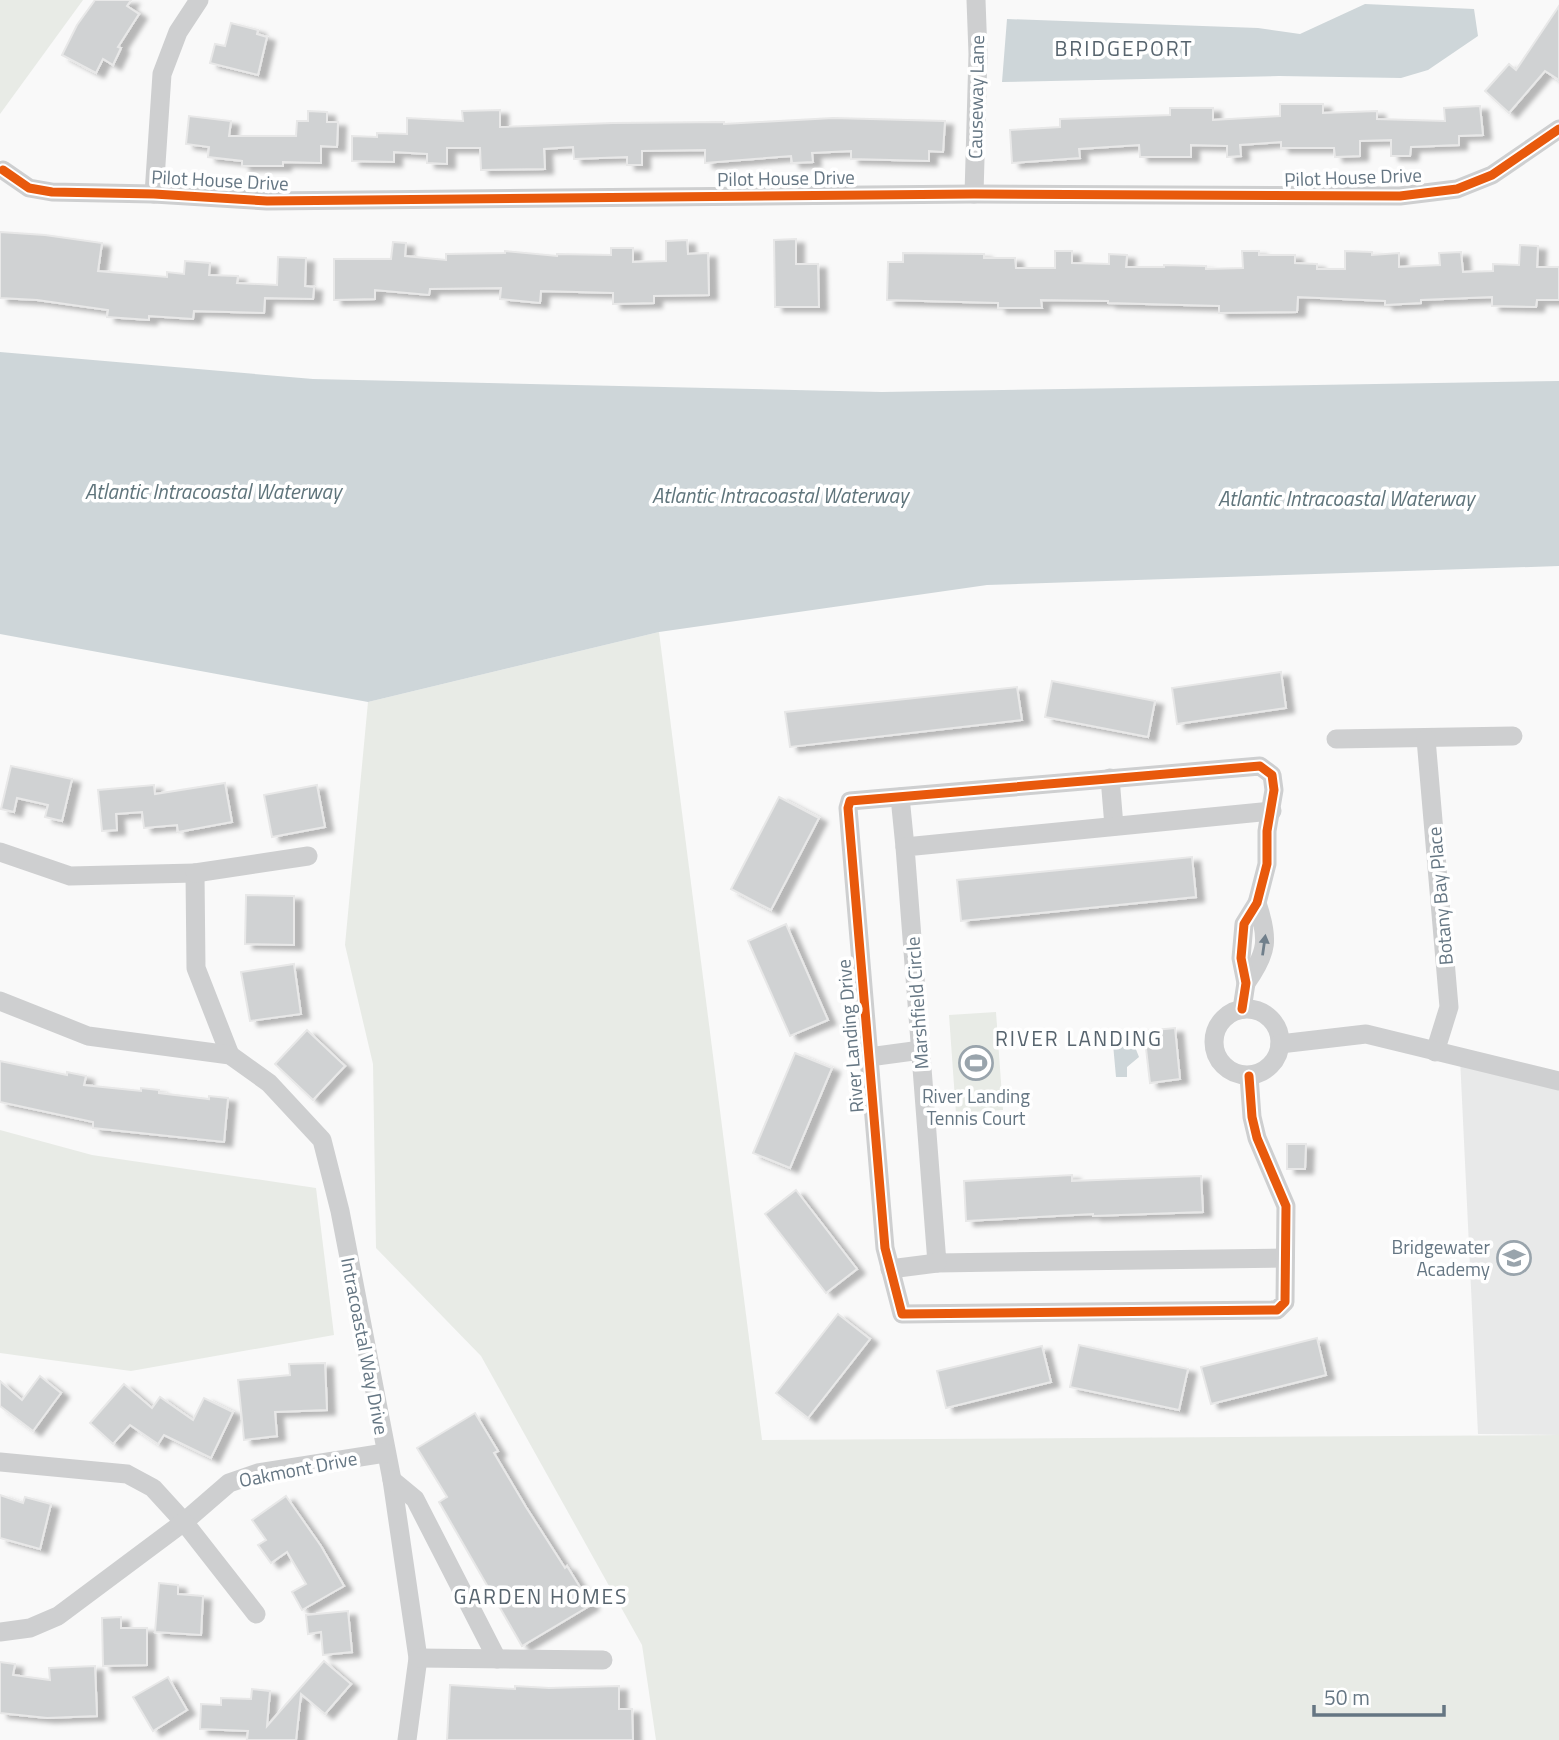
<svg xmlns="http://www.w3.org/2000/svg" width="1559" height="1740" font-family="'Titillium Web',sans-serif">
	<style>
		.built { fill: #e8e9e9 }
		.green { fill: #e8ebe6 }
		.water { fill: #ced6d9 }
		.building { fill: #d0d2d3; stroke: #e8e8e8; stroke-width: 2; filter: url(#shadow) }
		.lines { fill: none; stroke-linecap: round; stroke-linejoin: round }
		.minor { stroke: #cecfd0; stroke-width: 19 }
		.cycleway-casing { stroke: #fff; stroke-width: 13 }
		.cycleway { stroke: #e8590c; stroke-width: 9 }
		.oneway { fill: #707f8b }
		.labels { text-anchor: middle; stroke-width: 7; stroke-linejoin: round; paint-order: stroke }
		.street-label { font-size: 19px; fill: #657683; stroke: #fff }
		.poi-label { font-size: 19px; fill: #657683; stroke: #fff }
		.neighbourhood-label { font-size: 21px; letter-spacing: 2px; fill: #57646e; stroke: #fff }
		.water-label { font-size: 21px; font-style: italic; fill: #60757c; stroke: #fff }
	</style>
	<defs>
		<filter id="shadow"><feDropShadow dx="8" dy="4.5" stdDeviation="2" flood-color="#0004"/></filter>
	</defs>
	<rect width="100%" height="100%" fill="#f9f9f9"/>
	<path class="built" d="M1460,1058L1559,1081V1435L1478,1434Z"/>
	<g class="green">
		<path d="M0,0H83L0,114Z"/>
		<path d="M659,632L762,1440L1559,1435V1740H656L642,1645L481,1356L376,1248L373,1064L345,945L368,702Z"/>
		<path d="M996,1012L1003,1110L956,1113L949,1015Z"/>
		<path d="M0,1130L92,1155L316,1188L334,1335L131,1371L0,1353Z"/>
	</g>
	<g class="water">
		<path d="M1365,4L1474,9L1478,36L1428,70L1401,78L1279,76L1002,82L1007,19L1258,28L1300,34Z"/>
		<path d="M0,352L313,379L882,392L1559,381V566L987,585L659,632L368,702L0,634Z"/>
		<path d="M1125,1032L1126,1041L1135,1047L1139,1057L1127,1067V1077H1116L1112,1033Z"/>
	</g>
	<g class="building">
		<path d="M95,0H131L127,6L139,14L118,47L121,48L113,65L103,59L96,73L62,55L77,25Z"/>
		<path d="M1559,6V80L1545,71L1509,113L1485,91L1509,64L1516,70Z"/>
		<path d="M231,23L258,30L257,34L267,37L258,75L210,63L215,44L225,46Z"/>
		<path d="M1280,104H1323V113L1377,111V119L1445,121L1444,108L1480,106L1483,135L1459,136V145L1411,147L1410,156H1391V140L1360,141V156L1335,157L1334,148H1281V142L1240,145L1241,156L1227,157V146L1191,145V157H1140L1139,145L1079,149L1080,158L1012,163L1010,130L1060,127V119L1170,115V108H1213V120L1280,116Z"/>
		<path d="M500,110V127L613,123L724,122V124L833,118L945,121L943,152L929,151V161L851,159V151L812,153L813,162L792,163L791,156L705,163V150L642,151V165H627V157L574,159L573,147L544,149L545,169L481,170L480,148H447V164L427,163V154L394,152V162L352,161V136L377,137V133L407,134V118L463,121L462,111Z"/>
		<path d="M308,111L327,112V122H338L337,147L321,146V163L283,162V166H242V161L208,157L209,147L186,144L189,116L231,121L229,136H296L297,121H308Z"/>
		<path d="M0,232L45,235L102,243L98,271L167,277V272L184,274L185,261L210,263L209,275L238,276L237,283L277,285L278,257L306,258L305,286L314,287L313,299L265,298L264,313L194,311L193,319L149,316V320L107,317L108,310L37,300L0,298Z"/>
		<path d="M796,239V264H818L819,307H775L774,240Z"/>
		<path d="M687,240L688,254L708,253L709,295L654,296V303L613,304V293L541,291L540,303L500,299L501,288L430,289L429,295L375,290V299L334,300V259H391L393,242L406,243L405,256L446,260V254L505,253V251L557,256V254L611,255V248H633V262L666,261V241Z"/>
		<path d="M1520,245L1538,246L1537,267H1559V300H1537L1536,307L1492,306V297L1421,300V303L1385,305V301L1298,297L1297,312L1219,313V306L1108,303V301L1041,300L1042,308H998V303L887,300L888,262H903V253L984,254V258H1015L1016,268H1055V251H1072V263L1109,264V254L1127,255L1126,267H1164V265L1206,266V269L1243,268L1242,251H1259V255H1295V263L1317,264V269H1345V251L1372,252V255L1399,253V267L1440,265L1439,253L1461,252L1463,272L1493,271V264L1519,265Z"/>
		<path d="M1281,672L1286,708L1177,724L1172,688Z"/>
		<path d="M1052,681L1155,701L1148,737L1045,717Z"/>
		<path d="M1017,687L1022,720L790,747L785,712Z"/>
		<path d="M11,766L72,779L62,821L45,817L48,805L17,798L14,812L1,809Z"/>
		<path d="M225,783L232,822L178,832L177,825L144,828L142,812L116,814L117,830L102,831L98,790L154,785L155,794Z"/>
		<path d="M317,785L325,827L272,837L264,795Z"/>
		<path d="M779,797L819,818L771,910L731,889Z"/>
		<path d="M1192,857L1196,897L961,921L957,880Z"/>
		<path d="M246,895L294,896V945L245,944Z"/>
		<path d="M786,924L828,1020L790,1036L748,941Z"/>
		<path d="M294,964L301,1014L250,1021L241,972Z"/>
		<path d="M1175,1028L1180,1079L1150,1083L1144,1031Z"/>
		<path d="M307,1030L345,1066L313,1100L275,1064Z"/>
		<path d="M795,1053L832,1068L790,1168L753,1153Z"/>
		<path d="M0,1061L67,1075V1072L86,1076L84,1085L141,1091V1088L159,1090V1093L209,1099V1096L228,1098L224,1142L93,1128V1122L0,1102Z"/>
		<path d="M1287,1144H1306L1305,1169H1287Z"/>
		<path d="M1072,1175V1181L1201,1176L1203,1212L1093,1216V1214L966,1221L964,1181Z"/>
		<path d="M796,1190L857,1269L826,1293L765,1214Z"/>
		<path d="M838,1314L870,1339L808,1418L776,1393Z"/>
		<path d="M1317,1338L1326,1375L1211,1404L1201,1367Z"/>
		<path d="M1079,1345L1188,1369L1179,1410L1070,1387Z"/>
		<path d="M1042,1346L1051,1382L946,1408L937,1371Z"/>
		<path d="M325,1363L327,1410L275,1412L277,1436L244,1440L238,1380L290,1375L289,1364Z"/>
		<path d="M40,1376L61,1393L33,1431L0,1406V1381L22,1400Z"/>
		<path d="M124,1384L152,1408L160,1397L193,1420L204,1398L233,1412L211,1458L164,1435L158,1444L130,1425L113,1444L90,1423Z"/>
		<path d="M475,1413L498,1451L494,1453L526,1507L565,1568L567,1566L591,1605L522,1646L439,1502L447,1497L417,1448Z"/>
		<path d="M0,1495L23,1503L25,1497L51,1504L40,1549L0,1538Z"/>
		<path d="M286,1496L321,1546L344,1586L302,1610L292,1592L306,1584L287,1552L271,1563L258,1545L266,1540L252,1520Z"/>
		<path d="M159,1583L178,1585V1594L203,1596L201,1635L155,1632Z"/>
		<path d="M348,1611L352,1652L323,1655L321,1632L308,1634L306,1615Z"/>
		<path d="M121,1617V1628H147V1665L103,1666L102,1618Z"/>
		<path d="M324,1661L351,1684L325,1714L301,1694L296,1740H247L248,1731L200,1729L201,1704L221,1705V1698L251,1699L252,1689L270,1691L267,1726Z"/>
		<path d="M0,1662L15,1664L13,1675L50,1680L49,1668L95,1666L97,1716L47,1718L0,1713Z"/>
		<path d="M168,1677L187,1710L153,1731L133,1697Z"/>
		<path d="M450,1685L515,1689V1686L549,1688L619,1686V1709H632L633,1740H447Z"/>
	</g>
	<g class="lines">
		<g class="minor">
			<path d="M3,170L29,188L52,192L154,194L267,201L974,194L1400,196L1457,189L1492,175L1559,129"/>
			<path d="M154,194L162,74L178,32L199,0"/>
			<path d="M974,194L978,54L976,0"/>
			<path d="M1336,739L1513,736"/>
			<path d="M1426,739L1449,1007L1435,1052"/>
			<path d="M1110,778L1114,826"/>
			<path d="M900,797L905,847"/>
			<path d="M1272,811L905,847L937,1263L1285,1258"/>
			<path d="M0,852L70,876L195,873L196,968L230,1055"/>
			<path d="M195,873L308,856"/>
			<path d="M1246,983C1268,952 1269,939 1257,903"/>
			<path d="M0,1001L88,1036L230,1055L269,1083L322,1140L340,1211L392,1480L418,1658L407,1740"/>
			<circle cx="1247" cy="1042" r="33"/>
			<path d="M1242,1009L1246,983L1241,958L1244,924L1257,903L1267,864V831L1274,790L1272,775L1260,766L850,801L848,808L885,1248L902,1314L1277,1310L1285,1302L1286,1206L1257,1138L1252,1117L1249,1076"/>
			<path d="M1280,1044L1366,1034L1559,1081"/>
			<path d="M869,1057L921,1050"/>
			<path d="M890,1269L937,1263"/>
			<path d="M0,1462L127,1474L153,1488L184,1522L229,1483L258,1473L385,1453"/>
			<path d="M392,1480L415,1499L497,1659"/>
			<path d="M0,1632L30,1628L58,1616L184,1522L256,1614"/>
			<path d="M418,1658L603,1660"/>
		</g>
		<g class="cycleway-casing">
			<g id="cycleway">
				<path d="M3,170L29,188L52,192L154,194L267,201L974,194L1400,196L1457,189L1492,175L1559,129"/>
				<path d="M1242,1009L1246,983L1241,958L1244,924L1257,903L1267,864V831L1274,790L1272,775L1260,766L850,801L848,808L885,1248L902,1314L1277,1310L1285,1302L1286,1206L1257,1138L1252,1117L1249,1076"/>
			</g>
		</g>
		<use href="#cycleway" class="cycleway"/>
	</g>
	<defs><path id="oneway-solid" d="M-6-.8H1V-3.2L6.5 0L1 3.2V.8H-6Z" transform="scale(1.75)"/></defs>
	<use class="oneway" href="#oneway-solid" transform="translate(1264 945) rotate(-82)"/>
	<defs>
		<g id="stadium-ring" transform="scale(1.75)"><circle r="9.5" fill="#fff" stroke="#99a4ac" stroke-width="1.5"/><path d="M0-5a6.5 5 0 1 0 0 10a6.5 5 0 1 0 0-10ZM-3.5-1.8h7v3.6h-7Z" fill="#99a4ac"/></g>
		<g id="school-ring" transform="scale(1.75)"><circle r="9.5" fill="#fff" stroke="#99a4ac" stroke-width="1.5"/><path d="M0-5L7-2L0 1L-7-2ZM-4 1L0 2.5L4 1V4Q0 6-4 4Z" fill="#99a4ac"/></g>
	</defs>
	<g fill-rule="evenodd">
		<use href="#stadium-ring" x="976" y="1063"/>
		<use href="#school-ring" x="1514" y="1258"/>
	</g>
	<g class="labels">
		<g class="street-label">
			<text transform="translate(976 97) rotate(-89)" y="7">Causeway Lane</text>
			<text transform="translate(1353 177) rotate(-2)" y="7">Pilot House Drive</text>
			<text transform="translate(786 178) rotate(-1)" y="7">Pilot House Drive</text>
			<text transform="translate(220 180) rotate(3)" y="7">Pilot House Drive</text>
			<text transform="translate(1440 896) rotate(-95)" y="7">Botany Bay Place</text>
			<text transform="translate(917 1003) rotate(-94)" y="7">Marshfield Circle</text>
			<text transform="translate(850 1036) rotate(-95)" y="7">River Landing Drive</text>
			<text transform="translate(365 1346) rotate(79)" y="7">Intracoastal Way Drive</text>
			<text transform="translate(298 1469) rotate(-11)" y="7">Oakmont Drive</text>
		</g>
		<g class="poi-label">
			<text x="976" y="1103">River Landing<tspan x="976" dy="22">Tennis Court</tspan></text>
			<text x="1490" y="1254" text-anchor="end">Bridgewater<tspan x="1490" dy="22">Academy</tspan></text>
		</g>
		<g class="neighbourhood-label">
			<text x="1124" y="56">BRIDGEPORT</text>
			<text x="1079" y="1046">RIVER LANDING</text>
			<text x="541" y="1604">GARDEN HOMES</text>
		</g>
		<g class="water-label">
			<text x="213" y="499">Atlantic Intracoastal Waterway</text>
			<text x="780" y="503">Atlantic Intracoastal Waterway</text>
			<text x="1346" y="506">Atlantic Intracoastal Waterway</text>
		</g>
	</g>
	<path d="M1314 1705v10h130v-10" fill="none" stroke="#657683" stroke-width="3.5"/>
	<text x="1324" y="1705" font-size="21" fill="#657683" stroke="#ffffff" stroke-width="5" paint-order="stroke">50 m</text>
</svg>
